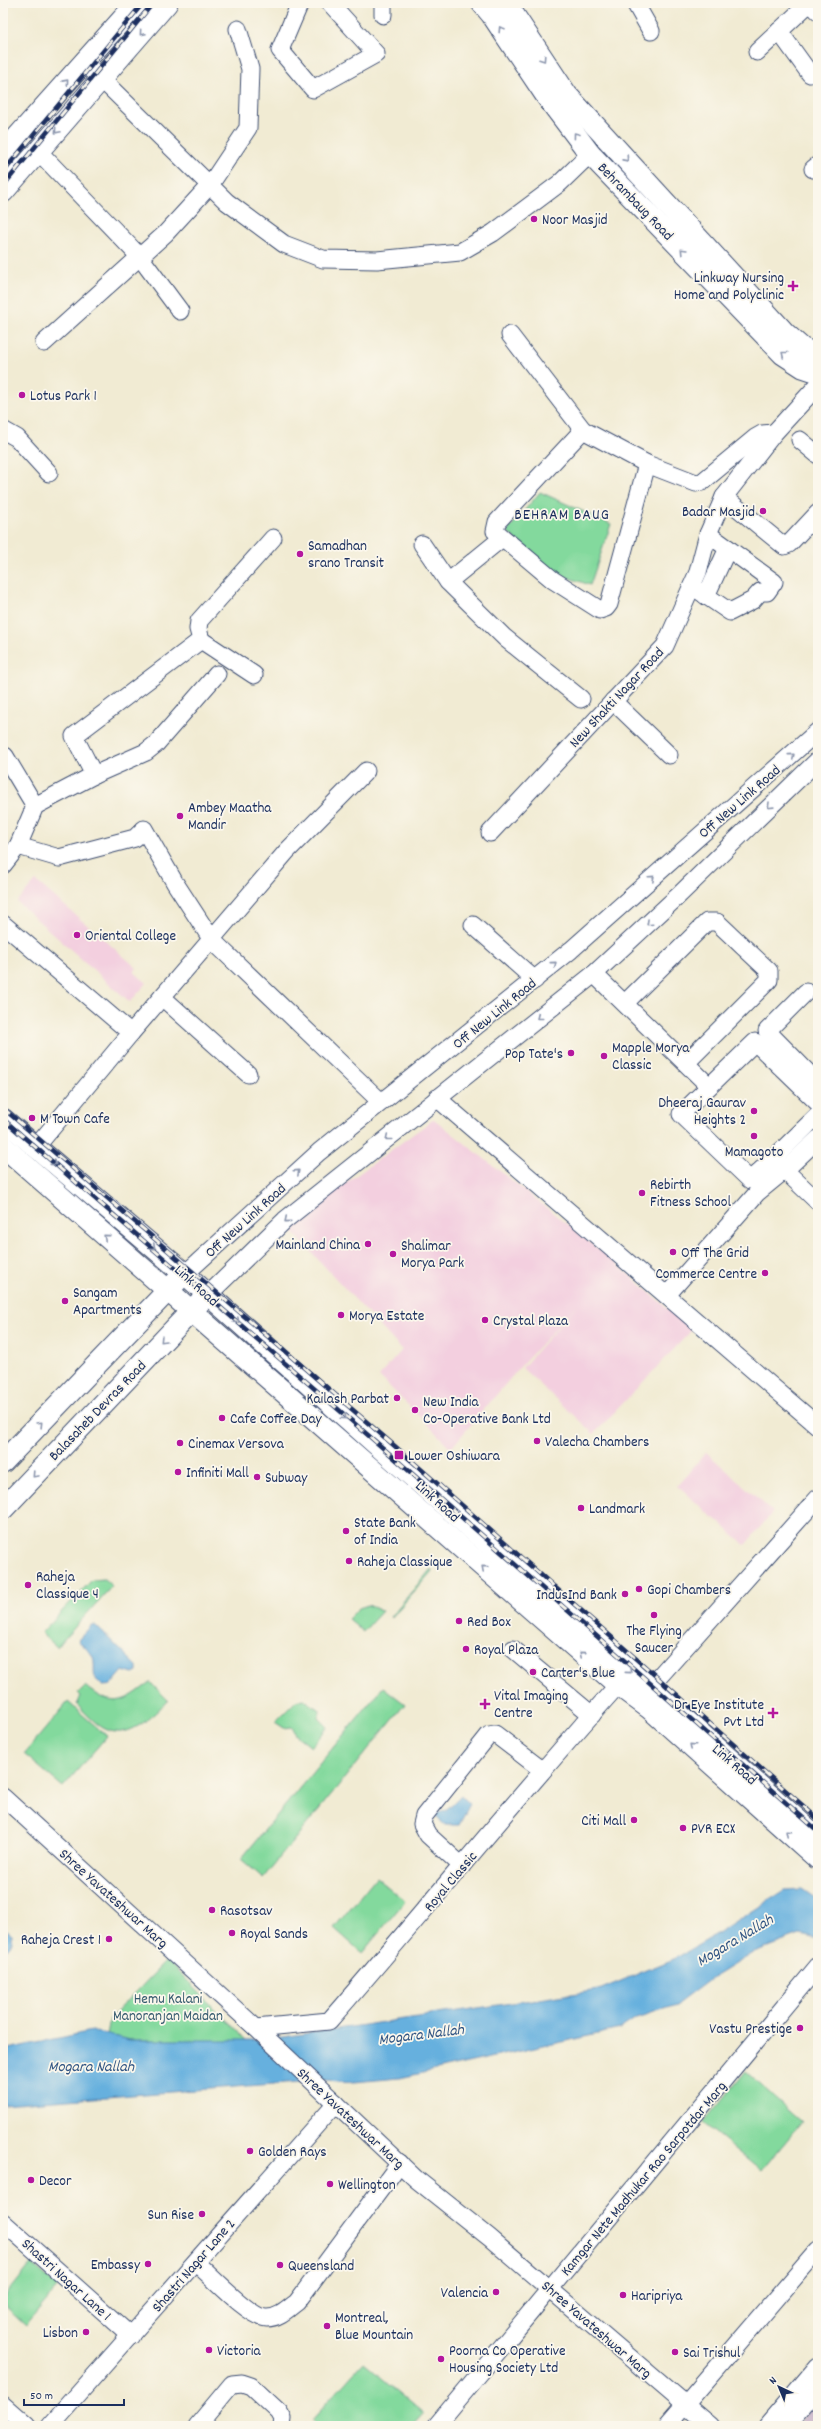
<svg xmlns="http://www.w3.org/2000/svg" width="821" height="2429" font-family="Dekko,sans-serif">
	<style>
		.built { fill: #f3cfdf }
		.industrial { fill: #cfbdce }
		.green { fill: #83d99d; stroke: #4f847e }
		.water { fill: #66b0de; stroke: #40709e }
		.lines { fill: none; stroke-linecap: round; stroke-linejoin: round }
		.minor-casing { stroke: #3b4b70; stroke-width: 19 }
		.major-casing { stroke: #3b4b70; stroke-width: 23 }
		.minor { stroke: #fff; stroke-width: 17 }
		.major { stroke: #fff; stroke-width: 21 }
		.rail-casing { stroke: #1b2f5e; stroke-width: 4.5 }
		.rail { stroke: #fbf7ec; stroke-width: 3; stroke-dasharray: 9; stroke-linecap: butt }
		.oneway { stroke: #8d97ae }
		.poi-dot { fill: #b5179e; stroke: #fbf7ec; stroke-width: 1.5 }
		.labels { text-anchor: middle; stroke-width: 3.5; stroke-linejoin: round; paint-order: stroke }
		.street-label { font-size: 15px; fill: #1b2f5e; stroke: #fbf7ec }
		.poi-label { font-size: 15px; fill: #1b2f5e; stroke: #fbf7ec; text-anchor: start }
		.park-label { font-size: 15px; fill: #355a6e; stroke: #fbf7ec }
		.neighbourhood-label { font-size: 16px; letter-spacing: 1px; fill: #1b2f5e; stroke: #fbf7ec }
		.water-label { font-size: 16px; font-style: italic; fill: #325684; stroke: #fbf7ec }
	</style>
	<rect width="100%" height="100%" fill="#fbf7ec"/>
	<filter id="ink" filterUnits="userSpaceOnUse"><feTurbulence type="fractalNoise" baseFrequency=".025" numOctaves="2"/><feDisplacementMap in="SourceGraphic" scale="8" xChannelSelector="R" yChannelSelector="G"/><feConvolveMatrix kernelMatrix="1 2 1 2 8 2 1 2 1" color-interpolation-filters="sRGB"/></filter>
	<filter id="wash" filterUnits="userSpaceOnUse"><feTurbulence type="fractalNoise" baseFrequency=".012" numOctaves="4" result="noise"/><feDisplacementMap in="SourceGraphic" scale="16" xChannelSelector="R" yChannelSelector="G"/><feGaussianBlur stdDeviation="0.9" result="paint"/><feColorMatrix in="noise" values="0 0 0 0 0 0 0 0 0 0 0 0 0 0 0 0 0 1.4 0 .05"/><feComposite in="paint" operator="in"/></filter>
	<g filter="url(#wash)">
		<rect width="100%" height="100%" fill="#f1ebd3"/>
		<g class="built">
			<path d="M36,881L137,968L134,972L147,983L130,1002L17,902Z"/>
			<path d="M434,1119L616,1263L692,1330L594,1434L522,1368L580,1302L521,1366L451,1448L379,1376L402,1350L287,1226Z"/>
			<path d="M706,1452L773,1512L745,1545L677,1486Z"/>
		</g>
		<path class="industrial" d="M818,2398V2426H795Z"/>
		<g class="green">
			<path d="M540,492L611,524L590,585L566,577L535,561L507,531Z"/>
			<path d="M431,1569L432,1571L391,1618L390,1617Z"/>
			<path d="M104,1579L112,1586L57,1647L41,1633L92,1580Z"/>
			<path d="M368,1605L382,1611L363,1632L348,1619L359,1608Z"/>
			<path d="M150,1682L168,1700C153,1716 129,1741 105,1729C95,1724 85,1712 77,1705L81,1696L78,1693L85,1686C112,1709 125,1703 150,1682Z"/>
			<path d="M383,1687L405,1704L263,1878L241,1859Z"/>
			<path d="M304,1699L319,1710V1718L328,1727L311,1747L296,1735L292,1727L284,1728L275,1722L296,1701Z"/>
			<path d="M68,1702L107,1736L63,1787L24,1754Z"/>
			<path d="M376,1877L405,1901L362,1953L334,1928Z"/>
			<path d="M167,1960L247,2041L130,2040L107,2035L110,2019Z"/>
			<path d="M745,2071L802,2122L761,2171L703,2123Z"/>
			<path d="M31,2264L58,2287L26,2325L3,2304V2299Z"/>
			<path d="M363,2362L423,2413L411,2426H318L311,2420Z"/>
		</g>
		<g class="water">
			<path d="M92,1625H95L137,1666V1672L133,1674L123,1671L111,1685L107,1686C88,1680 97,1670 93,1657C91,1651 82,1646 78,1640Z"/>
			<path d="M461,1795L470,1804L459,1825H445L436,1817L437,1812L446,1810Z"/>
			<path d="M802,1889L818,1900V1939L800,1935L754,1952L709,1980L676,2005L636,2018L620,2029L400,2078L354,2082L325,2080L3,2105V2050L92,2031L130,2040H263L599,1990L676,1958L714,1936L785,1890Z"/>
			<path d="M3,1928L12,1935C13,1941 11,1947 5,1950L3,1949Z"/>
		</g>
	</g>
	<g filter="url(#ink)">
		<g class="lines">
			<g class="minor-casing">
				<g id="minor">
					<path d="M300,3L280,50L313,89L376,54L330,3"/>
					<path d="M635,3L651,31"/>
					<path d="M383,15V3"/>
					<path d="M779,31L810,74"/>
					<path d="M757,52L805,7L813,5L818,11"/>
					<path d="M84,62L227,202L284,244L323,259L377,260L460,252L493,233L560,183L590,154"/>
					<path d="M39,152L140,257L180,311"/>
					<path d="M813,169L818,165"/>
					<path d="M510,335L583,430L647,464L696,483L702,482L755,438L762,434L774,433"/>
					<path d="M44,343L165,234L210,185L248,128L250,69L238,29"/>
					<path d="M3,430L17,438L49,473"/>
					<path d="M583,430L497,522L495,531L553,580L600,610L606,608L609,604L647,464"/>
					<path d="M800,440L818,455"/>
					<path d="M724,497L784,546L789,544L818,513"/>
					<path d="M502,538L448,582L505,638L581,699"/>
					<path d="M422,544L448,582"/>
					<path d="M692,586L730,612L753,600L760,592H767L774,582L708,534"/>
					<path d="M706,596L728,548"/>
					<path d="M201,640L254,675"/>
					<path d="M613,701L669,755"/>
					<path d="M5,756L35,806"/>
					<path d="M94,775L146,752L156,744L217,674"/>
					<path d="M490,833L665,646L698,572L708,534L724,497L774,433L818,385"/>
					<path d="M18,846L59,858L135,838L144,829L175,883L212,940L381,1102"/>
					<path d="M3,865L18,846L35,806L94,775L74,736L201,640L198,629L199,621L273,538"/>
					<path d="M3,924L131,1033L36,1147"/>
					<path d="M473,925L535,980"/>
					<path d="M594,974L709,1086"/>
					<path d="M806,992L767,1031L818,1083"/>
					<path d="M162,997L248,1074"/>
					<path d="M625,1003L707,922H717L769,971V980L686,1063"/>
					<path d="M131,1033L287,851L366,771"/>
					<path d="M437,1098L818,1426"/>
					<path d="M818,1103L755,1042L681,1114L750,1180L773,1159L818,1202"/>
					<path d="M773,1159L818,1115"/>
					<path d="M185,1274L319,1152L571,950L818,731"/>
					<path d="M208,1295L285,1220L594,974L677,897L818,760"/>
					<path d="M667,1295L757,1193L785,1170L818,1139"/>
					<path d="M513,1649L592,1715"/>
					<path d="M641,1697L818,1498"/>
					<path d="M3,1797L256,2028L416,2179L490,2238L710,2426"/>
					<path d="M462,1866L428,1835L422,1824L424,1816L489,1735L495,1734L542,1770"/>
					<path d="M256,2028L329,2021C426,1910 519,1795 618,1685"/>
					<path d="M3,2222L131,2336"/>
					<path d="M196,2263C209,2274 251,2319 267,2318C279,2318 288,2309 297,2302L400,2163"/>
					<path d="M3,2405L27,2426"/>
					<path d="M50,2426L336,2103"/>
					<path d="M197,2426L232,2384L242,2383L251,2386L279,2412L283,2419L282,2426"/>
					<path d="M436,2426L818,1966"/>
					<path d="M667,2426L818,2250"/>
					<path d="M767,2426L818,2366"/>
					<path d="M788,2426L818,2391"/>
				</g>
			</g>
			<g class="major-casing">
				<g id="major">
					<path d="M482,3L492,15L547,97L590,154L783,354L803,367L818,372"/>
					<path d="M506,3L567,95L785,333L803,349L818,354"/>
					<path d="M3,153L137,3"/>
					<path d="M3,192L167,3"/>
					<path d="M3,1119L185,1274L818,1838"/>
					<path d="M3,1146L618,1685L649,1708L818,1859"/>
					<path d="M3,1462L177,1281"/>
					<path d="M3,1509L200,1302"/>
				</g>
			</g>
			<use href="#minor" class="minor"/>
			<use href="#major" class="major"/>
			<g class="rail-casing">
				<g id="rail">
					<path d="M3,172L143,3"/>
					<path d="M3,186L153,3"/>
					<path d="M3,1108L397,1448L818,1819"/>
					<path d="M3,1119L391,1455L818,1831"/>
				</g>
			</g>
			<use href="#rail" class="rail"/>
		</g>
		<defs><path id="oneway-chevron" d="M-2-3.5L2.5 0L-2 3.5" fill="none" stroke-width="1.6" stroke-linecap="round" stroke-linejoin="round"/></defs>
		<g class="oneway">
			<use href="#oneway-chevron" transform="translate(501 29) rotate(-123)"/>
			<use href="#oneway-chevron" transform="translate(142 33) rotate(131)"/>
			<use href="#oneway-chevron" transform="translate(543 59) rotate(56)"/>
			<use href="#oneway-chevron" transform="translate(66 82) rotate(-48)"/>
			<use href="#oneway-chevron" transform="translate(57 131) rotate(131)"/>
			<use href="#oneway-chevron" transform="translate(576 135) rotate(-127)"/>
			<use href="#oneway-chevron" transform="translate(626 159) rotate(48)"/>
			<use href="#oneway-chevron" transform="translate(683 251) rotate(-134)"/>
			<use href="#oneway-chevron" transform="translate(784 354) rotate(-141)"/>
			<use href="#oneway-chevron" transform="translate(792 756) rotate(-41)"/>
			<use href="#oneway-chevron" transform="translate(770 806) rotate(136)"/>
			<use href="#oneway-chevron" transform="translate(652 878) rotate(-42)"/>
			<use href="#oneway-chevron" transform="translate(649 923) rotate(137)"/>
			<use href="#oneway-chevron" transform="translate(554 964) rotate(-41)"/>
			<use href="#oneway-chevron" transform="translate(539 1017) rotate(142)"/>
			<use href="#oneway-chevron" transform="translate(388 1138) rotate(141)"/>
			<use href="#oneway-chevron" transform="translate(54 1163) rotate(40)"/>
			<use href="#oneway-chevron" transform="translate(297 1172) rotate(-42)"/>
			<use href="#oneway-chevron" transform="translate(287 1220) rotate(140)"/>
			<use href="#oneway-chevron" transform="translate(106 1237) rotate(-139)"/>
			<use href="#oneway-chevron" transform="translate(153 1247) rotate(40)"/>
			<use href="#oneway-chevron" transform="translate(237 1321) rotate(42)"/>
			<use href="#oneway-chevron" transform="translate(163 1340) rotate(134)"/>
			<use href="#oneway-chevron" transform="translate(344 1417) rotate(42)"/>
			<use href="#oneway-chevron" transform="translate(40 1424) rotate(-46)"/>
			<use href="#oneway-chevron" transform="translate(35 1475) rotate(133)"/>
			<use href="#oneway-chevron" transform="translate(484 1568) rotate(-139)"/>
			<use href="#oneway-chevron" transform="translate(582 1654) rotate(-139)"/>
			<use href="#oneway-chevron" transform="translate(629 1671) rotate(41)"/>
			<use href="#oneway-chevron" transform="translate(692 1746) rotate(-138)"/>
			<use href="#oneway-chevron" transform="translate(788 1833) rotate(-139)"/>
		</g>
	</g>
	<g class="poi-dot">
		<circle cx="534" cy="219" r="4"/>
		<path d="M791 280h4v4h4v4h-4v4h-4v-4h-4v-4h4z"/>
		<circle cx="22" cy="395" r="4"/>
		<circle cx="763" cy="511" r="4"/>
		<circle cx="300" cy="554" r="4"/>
		<circle cx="180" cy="816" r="4"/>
		<circle cx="77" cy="935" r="4"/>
		<circle cx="571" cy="1053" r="4"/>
		<circle cx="604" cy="1056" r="4"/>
		<circle cx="754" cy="1111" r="4"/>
		<circle cx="32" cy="1118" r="4"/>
		<circle cx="754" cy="1136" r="4"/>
		<circle cx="642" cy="1193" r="4"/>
		<circle cx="368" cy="1244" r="4"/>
		<circle cx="673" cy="1252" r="4"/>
		<circle cx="393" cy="1254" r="4"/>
		<circle cx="765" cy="1273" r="4"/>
		<circle cx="65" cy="1301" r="4"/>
		<circle cx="341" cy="1315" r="4"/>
		<circle cx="485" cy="1320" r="4"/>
		<circle cx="397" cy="1398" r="4"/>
		<circle cx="415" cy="1410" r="4"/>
		<circle cx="222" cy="1418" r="4"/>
		<circle cx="537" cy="1441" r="4"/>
		<circle cx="180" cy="1443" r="4"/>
		<rect x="394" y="1450" width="10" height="10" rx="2"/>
		<circle cx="178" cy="1472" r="4"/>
		<circle cx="257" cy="1477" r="4"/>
		<circle cx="581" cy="1508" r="4"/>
		<circle cx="346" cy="1531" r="4"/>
		<circle cx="349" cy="1561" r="4"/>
		<circle cx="28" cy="1585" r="4"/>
		<circle cx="639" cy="1589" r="4"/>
		<circle cx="625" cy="1594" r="4"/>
		<circle cx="654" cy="1615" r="4"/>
		<circle cx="459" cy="1621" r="4"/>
		<circle cx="466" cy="1649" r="4"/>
		<circle cx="533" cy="1672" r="4"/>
		<path d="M483 1698h4v4h4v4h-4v4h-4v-4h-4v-4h4z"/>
		<path d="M771 1707h4v4h4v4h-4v4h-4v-4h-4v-4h4z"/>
		<circle cx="634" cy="1820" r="4"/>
		<circle cx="683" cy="1828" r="4"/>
		<circle cx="212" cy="1910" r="4"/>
		<circle cx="232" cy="1933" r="4"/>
		<circle cx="109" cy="1939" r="4"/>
		<circle cx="800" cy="2028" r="4"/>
		<circle cx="250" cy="2151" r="4"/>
		<circle cx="31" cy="2180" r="4"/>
		<circle cx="330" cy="2184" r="4"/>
		<circle cx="202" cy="2214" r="4"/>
		<circle cx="148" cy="2264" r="4"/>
		<circle cx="280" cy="2265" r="4"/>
		<circle cx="496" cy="2292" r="4"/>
		<circle cx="623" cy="2295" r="4"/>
		<circle cx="327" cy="2326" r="4"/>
		<circle cx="86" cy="2332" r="4"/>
		<circle cx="209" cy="2350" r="4"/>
		<circle cx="675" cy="2352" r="4"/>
		<circle cx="441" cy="2359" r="4"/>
	</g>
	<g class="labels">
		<g class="street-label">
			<text transform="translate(636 201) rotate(46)" y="5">Behrambaug Road</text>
			<text transform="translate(616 697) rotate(-47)" y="5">New Shakti Nagar Road</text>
			<text transform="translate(739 801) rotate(-41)" y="5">Off New Link Road</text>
			<text transform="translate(494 1013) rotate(-39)" y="5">Off New Link Road</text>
			<text transform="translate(245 1220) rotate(-42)" y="5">Off New Link Road</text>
			<text transform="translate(197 1285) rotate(42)" y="5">Link Road</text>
			<text transform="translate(97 1410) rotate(-46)" y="5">Balasaheb Devras Road</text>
			<text transform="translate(438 1501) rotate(42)" y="5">Link Road</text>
			<text transform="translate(735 1764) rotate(41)" y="5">Link Road</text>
			<text transform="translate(450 1881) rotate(-50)" y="5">Royal Classic</text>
			<text transform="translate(114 1898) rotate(42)" y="5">Shree Yavateshwar Marg</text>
			<text transform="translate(351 2118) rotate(43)" y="5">Shree Yavateshwar Marg</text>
			<text transform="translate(643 2178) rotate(-50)" y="5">Kamgar Nete Madhukar Rao Sarpotdar Marg</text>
			<text transform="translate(193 2265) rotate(-49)" y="5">Shastri Nagar Lane 2</text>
			<text transform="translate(67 2279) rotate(42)" y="5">Shastri Nagar Lane 1</text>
			<text transform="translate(597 2329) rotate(41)" y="5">Shree Yavateshwar Marg</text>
		</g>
		<g class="poi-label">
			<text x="542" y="224">Noor Masjid</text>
			<text x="784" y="282" text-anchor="end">Linkway Nursing<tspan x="784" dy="17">Home and Polyclinic</tspan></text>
			<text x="30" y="400">Lotus Park 1</text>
			<text x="755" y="516" text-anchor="end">Badar Masjid</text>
			<text x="308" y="550">Samadhan<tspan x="308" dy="17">srano Transit</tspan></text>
			<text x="188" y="812">Ambey Maatha<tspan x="188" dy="17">Mandir</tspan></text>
			<text x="85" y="940">Oriental College</text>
			<text x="612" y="1052">Mapple Morya<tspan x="612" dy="17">Classic</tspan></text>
			<text x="563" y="1058" text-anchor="end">Pop Tate's</text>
			<text x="746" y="1107" text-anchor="end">Dheeraj Gaurav<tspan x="746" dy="17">Heights 2</tspan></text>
			<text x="40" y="1123">M Town Cafe</text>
			<text x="754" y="1156" text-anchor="middle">Mamagoto</text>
			<text x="650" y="1189">Rebirth<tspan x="650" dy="17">Fitness School</tspan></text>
			<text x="360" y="1249" text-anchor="end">Mainland China</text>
			<text x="401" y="1250">Shalimar<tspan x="401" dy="17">Morya Park</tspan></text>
			<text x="681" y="1257">Off The Grid</text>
			<text x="757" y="1278" text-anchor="end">Commerce Centre</text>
			<text x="73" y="1297">Sangam<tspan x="73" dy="17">Apartments</tspan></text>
			<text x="349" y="1320">Morya Estate</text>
			<text x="493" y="1325">Crystal Plaza</text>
			<text x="389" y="1403" text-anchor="end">Kailash Parbat</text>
			<text x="423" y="1406">New India<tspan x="423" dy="17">Co-Operative Bank Ltd</tspan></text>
			<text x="230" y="1423">Cafe Coffee Day</text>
			<text x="545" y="1446">Valecha Chambers</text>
			<text x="188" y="1448">Cinemax Versova</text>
			<text x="408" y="1460">Lower Oshiwara</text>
			<text x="186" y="1477">Infiniti Mall</text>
			<text x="265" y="1482">Subway</text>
			<text x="589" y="1513">Landmark</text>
			<text x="354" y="1527">State Bank<tspan x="354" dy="17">of India</tspan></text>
			<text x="357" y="1566">Raheja Classique</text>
			<text x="36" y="1581">Raheja<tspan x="36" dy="17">Classique 4</tspan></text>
			<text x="647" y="1594">Gopi Chambers</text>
			<text x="617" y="1599" text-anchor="end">IndusInd Bank</text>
			<text x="467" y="1626">Red Box</text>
			<text x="654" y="1635" text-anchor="middle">The Flying<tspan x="654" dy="17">Saucer</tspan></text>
			<text x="474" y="1654">Royal Plaza</text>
			<text x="541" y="1677">Carter's Blue</text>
			<text x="494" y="1700">Vital Imaging<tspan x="494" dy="17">Centre</tspan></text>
			<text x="764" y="1709" text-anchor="end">Dr Eye Institute<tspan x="764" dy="17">Pvt Ltd</tspan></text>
			<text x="626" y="1825" text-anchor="end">Citi Mall</text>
			<text x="691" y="1833">PVR ECX</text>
			<text x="220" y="1915">Rasotsav</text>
			<text x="240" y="1938">Royal Sands</text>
			<text x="101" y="1944" text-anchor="end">Raheja Crest 1</text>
			<text x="792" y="2033" text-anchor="end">Vastu Prestige</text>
			<text x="258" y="2156">Golden Rays</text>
			<text x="39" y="2185">Decor</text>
			<text x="338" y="2189">Wellington</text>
			<text x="194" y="2219" text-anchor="end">Sun Rise</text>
			<text x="140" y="2269" text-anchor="end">Embassy</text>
			<text x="288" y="2270">Queensland</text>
			<text x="488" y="2297" text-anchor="end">Valencia</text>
			<text x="631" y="2300">Haripriya</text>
			<text x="335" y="2322">Montreal,<tspan x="335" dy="17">Blue Mountain</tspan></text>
			<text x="78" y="2337" text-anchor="end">Lisbon</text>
			<text x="217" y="2355">Victoria</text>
			<text x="449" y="2355">Poorna Co Operative<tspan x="449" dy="17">Housing Society Ltd</tspan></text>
			<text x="683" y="2357">Sai Trishul</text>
		</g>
		<g class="park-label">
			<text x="168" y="2003">Hemu Kalani<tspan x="168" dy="17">Manoranjan Maidan</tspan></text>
		</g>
		<g class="neighbourhood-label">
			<text x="562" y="519">BEHRAM BAUG</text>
		</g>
		<g class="water-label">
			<text transform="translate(734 1939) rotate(-31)" y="6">Mogara Nallah</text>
			<text transform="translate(421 2033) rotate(-7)" y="6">Mogara Nallah</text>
			<text x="91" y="2071">Mogara Nallah</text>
		</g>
	</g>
	<rect width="821" height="2429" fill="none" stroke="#fbf7ec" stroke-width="16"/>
	<g transform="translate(779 2387) rotate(316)" stroke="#fbf7ec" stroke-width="3" paint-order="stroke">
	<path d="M0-3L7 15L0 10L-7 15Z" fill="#1b2f5e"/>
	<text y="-6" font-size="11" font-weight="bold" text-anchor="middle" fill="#1b2f5e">N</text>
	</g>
	<path d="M24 2399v6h100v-6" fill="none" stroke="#1b2f5e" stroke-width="2"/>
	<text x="30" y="2399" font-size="12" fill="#1b2f5e" stroke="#fbf7ec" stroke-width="3" paint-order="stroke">50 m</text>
</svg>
